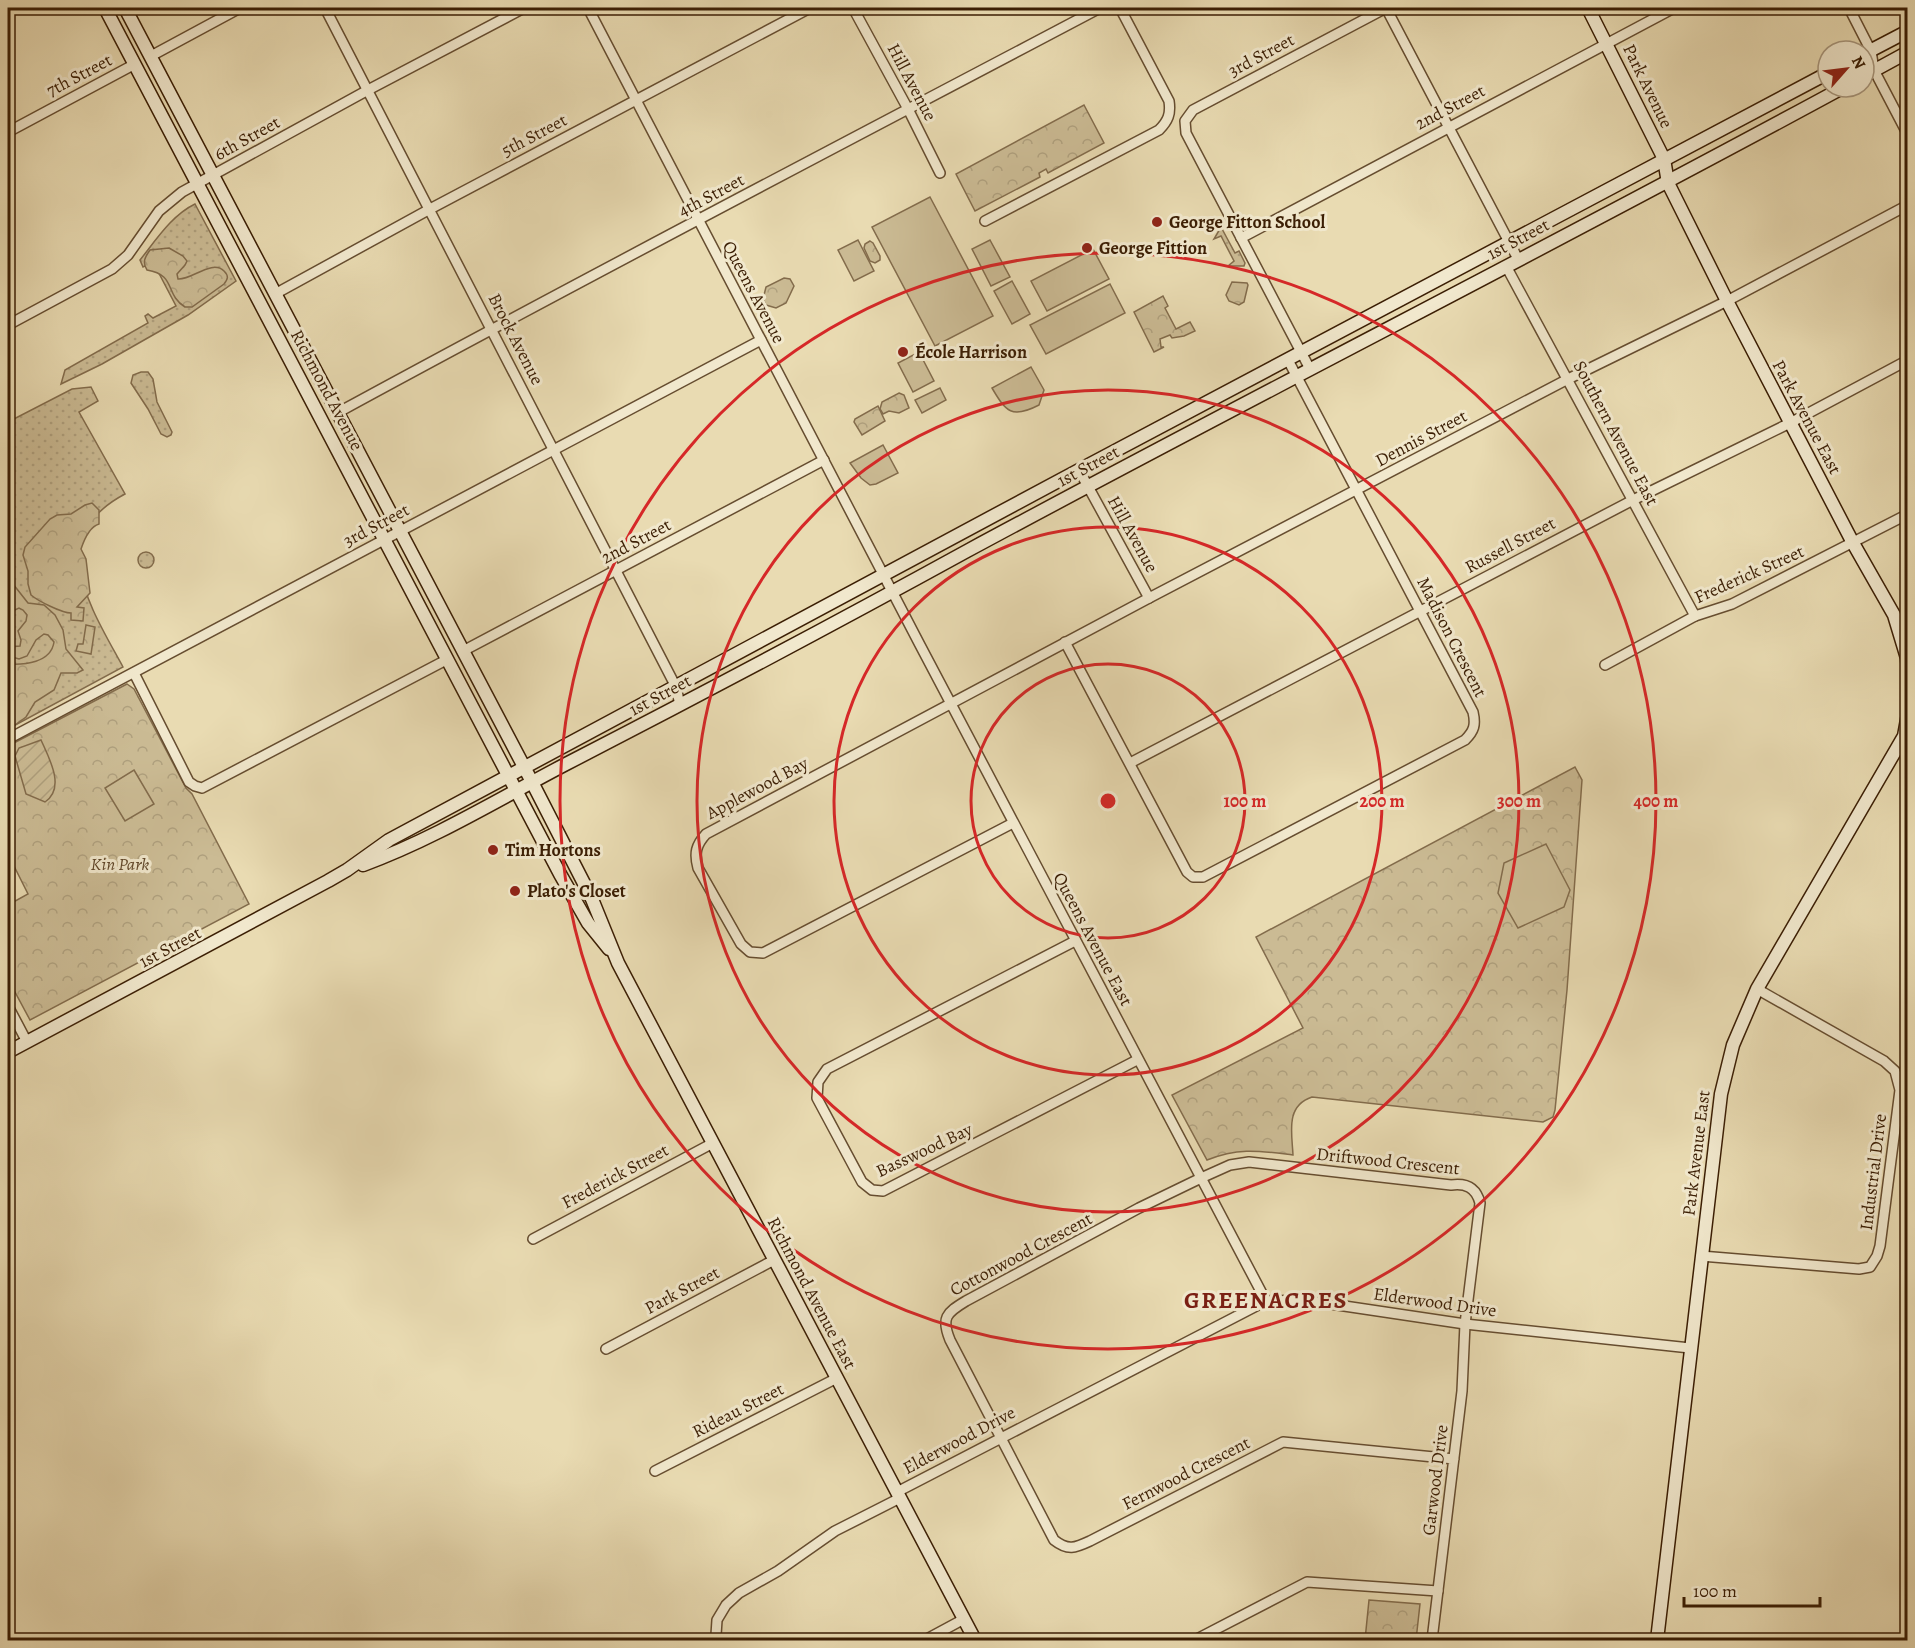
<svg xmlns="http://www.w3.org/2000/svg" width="1915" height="1648" font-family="Alegreya,serif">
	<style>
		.grass { fill: url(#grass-dots); stroke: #836c4c; stroke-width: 1.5 }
		.forest { fill: url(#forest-crowns); stroke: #836c4c; stroke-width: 1.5 }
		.garden { fill: url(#garden-furrows); stroke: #836c4c; stroke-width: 1.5 }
		.pitch { fill: #cbbb94; stroke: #836c4c; stroke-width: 1.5 }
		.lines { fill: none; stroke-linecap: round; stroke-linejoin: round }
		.street-casing { stroke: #664d30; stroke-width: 12 }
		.secondary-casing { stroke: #3b1e04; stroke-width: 15 }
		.street { stroke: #f1e8cd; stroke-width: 9 }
		.secondary { stroke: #f1e8cd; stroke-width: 12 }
		.ring { fill: none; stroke: #d62828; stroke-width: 3 }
		.poi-dot { fill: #8f2418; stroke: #f1e8cd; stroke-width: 2 }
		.labels { text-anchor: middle; stroke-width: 6; stroke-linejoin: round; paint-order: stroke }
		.street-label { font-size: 18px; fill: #3b1e04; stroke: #f1e8cd }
		.poi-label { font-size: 18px; font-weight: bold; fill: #3b1e04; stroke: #f1e8cd; text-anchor: start }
		.park-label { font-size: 18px; font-style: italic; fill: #5f4528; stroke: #f1e8cd }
		.district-label { font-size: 24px; font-weight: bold; letter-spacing: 1.5px; fill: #7a1f14; stroke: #f1e8cd }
		.centre { fill: #d62828; stroke: #f1e8cd; stroke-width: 3 }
		.ring-label { font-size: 18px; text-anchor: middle; font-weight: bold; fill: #d62828; stroke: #f1e8cd; stroke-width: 6; stroke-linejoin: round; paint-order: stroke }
	</style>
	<defs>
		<pattern id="grass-dots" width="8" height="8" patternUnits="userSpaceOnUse" patternTransform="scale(1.5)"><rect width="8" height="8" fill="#cbbb94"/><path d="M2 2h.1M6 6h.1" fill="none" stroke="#afa07e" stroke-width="1.8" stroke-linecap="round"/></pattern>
		<pattern id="forest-crowns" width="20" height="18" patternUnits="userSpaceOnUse" patternTransform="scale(1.5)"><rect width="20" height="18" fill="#cbbb94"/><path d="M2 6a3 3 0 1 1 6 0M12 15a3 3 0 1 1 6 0" fill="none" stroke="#afa07e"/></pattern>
		<pattern id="garden-furrows" width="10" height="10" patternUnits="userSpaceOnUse" patternTransform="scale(1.5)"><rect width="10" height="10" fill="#cbbb94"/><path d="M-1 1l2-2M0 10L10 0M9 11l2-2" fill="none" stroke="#afa07e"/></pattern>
	</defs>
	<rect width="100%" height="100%" fill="#e9dbb2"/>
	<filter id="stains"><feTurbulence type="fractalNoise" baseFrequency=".00333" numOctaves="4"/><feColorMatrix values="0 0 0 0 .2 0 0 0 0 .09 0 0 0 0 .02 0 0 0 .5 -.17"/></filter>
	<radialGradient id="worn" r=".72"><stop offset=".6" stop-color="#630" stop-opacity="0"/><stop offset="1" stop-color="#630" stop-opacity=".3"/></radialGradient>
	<g class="grass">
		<path d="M195,204L236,281L188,315L102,364L61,384L65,370L148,323L145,316L148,314L153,318L176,306L153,262L143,267L140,260C156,240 172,215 195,204Z"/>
		<path d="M1221,227L1235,253L1239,251L1245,263L1244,266H1228L1234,261L1221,236L1214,239Z"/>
		<path d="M141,372H148L153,379L157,402L172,432L171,435L167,437L161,434L148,409L131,383L133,375Z"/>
		<path d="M91,387L98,401L79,412L125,494C43,537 91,608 123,667L8,729V422L72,389Z"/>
		<circle cx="146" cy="560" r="8"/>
	</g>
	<g class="forest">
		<path d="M1084,105L1104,143L1048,173L1046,169L1039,173L1040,177L975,211L956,174Z"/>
		<path d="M870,241L873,243L880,256V260L875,263L870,261L864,248L865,244Z"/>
		<path d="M169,248L183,256L187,261L185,265L177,274L178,279C192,280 212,259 224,271C229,276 228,279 224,284L192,307H185C164,294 177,275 147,270C142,262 145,257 150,250Z"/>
		<path d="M784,278L790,279L794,286L786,303L776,308L766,305L763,299L766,287Z"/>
		<path d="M1232,282L1247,283L1248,285L1244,302L1239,305L1229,301L1226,295Z"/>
		<path d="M1163,296L1168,306L1165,308L1176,329L1190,322L1195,331L1184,336L1172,338L1170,335L1160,339L1161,347H1164L1154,352L1134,312Z"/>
		<path d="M899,393L904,395L909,408L899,413L889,411L883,414L880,409L882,402Z"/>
		<path d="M878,406L885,421L862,435L854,422L855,419Z"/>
		<path d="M92,503L99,510V524C89,527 84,540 81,549L86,559L90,593L77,607L84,608L83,621L71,620V613C62,613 38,601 31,595L28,584V571L23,555L25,547L50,519L57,515L71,514L85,505Z"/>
		<path d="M8,583L13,584L28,603L44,605L55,615L63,630L66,649L83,670L77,673H61L54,690L35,702L26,717L8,730V664C24,665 51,663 54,642L48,635L44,634L36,640L27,656L19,659L12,657L8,647L20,646L21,640L18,631L26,621L27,615L23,610L19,608L8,613Z"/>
		<path d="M86,625L95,627L91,654L76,651L78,644H83Z"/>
		<path d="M127,684L134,689L186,788L192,794L249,904L30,1020L8,979V905L28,894L8,854V746Z"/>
		<path d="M1575,767L1582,780L1567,990L1555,1110L1553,1117L1543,1122L1312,1097C1285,1106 1292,1133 1293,1155C1260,1151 1239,1147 1207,1160L1172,1095L1303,1028L1256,937Z"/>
		<path d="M1369,1600L1420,1604L1416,1640H1365Z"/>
	</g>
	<path class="garden" d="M41,740C49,758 66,788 45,802L26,794L15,756L19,748Z"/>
	<g class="pitch">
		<path d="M930,197L993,316L935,346L872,227Z"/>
		<path d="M858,240L874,271L854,281L838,250Z"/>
		<path d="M990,240L1010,277L991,286L972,249Z"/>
		<path d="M1093,249L1109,279L1047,311L1031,281Z"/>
		<path d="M1012,281L1030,314L1012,324L994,291Z"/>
		<path d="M1110,284L1125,313L1046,354L1030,325Z"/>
		<path d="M919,352L934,381L913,392L898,363Z"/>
		<path d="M1031,367L1044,390L1039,405C1012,419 1006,412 992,388Z"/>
		<path d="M940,388L946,400L922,413L915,400Z"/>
		<path d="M883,445L898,473L876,484L870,485L861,478L850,463Z"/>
		<path d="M134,770L154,804L125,821L105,788Z"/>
		<path d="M1546,844L1570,890L1564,907L1518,928L1498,893L1504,863Z"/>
	</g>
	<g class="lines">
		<g class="street-casing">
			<g id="street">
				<path d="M325,8L676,687L680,705"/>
				<path d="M588,8L920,645L1266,1301"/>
				<path d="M853,8L908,109L940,173"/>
				<path d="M1386,8L1518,259"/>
				<path d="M1849,8L1871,51L1874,70L1908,135"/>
				<path d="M151,56L240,8"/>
				<path d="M8,132L135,64"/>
				<path d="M985,221L1159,130C1168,121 1171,114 1169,101L1120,8"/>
				<path d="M1241,238L1674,8"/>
				<path d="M1506,266L1695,616"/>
				<path d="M275,294L430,209L810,8"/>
				<path d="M8,325L112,269L128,255L159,211L182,192L368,90L524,8"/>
				<path d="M1310,369L1186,133L1185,121L1193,110L1386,8"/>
				<path d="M337,413C590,275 846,142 1100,8"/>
				<path d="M1079,470L1149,598"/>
				<path d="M1065,642L1187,872L1193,877H1203L1465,740C1474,731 1476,725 1473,712L1288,360"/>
				<path d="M463,651L824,460"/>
				<path d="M1605,665L1695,616L1732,604L1908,514"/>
				<path d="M134,673L189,782L195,786L202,788L448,659"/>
				<path d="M8,739L761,340"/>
				<path d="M1130,763L1633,500L1790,423L1908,360"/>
				<path d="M1013,823L763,953L750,952L741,944L698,868C694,853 696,845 706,834L1149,598L1568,379L1727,301L1908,205"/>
				<path d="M1075,941L827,1069L818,1082L817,1098L862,1182L872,1190L883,1191L1137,1060"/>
				<path d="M8,1006L27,1042"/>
				<path d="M533,1239L713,1143"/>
				<path d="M1701,1256L1859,1269L1870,1267L1877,1256L1880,1246L1900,1090L1895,1071L1884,1061L1757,989"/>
				<path d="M606,1349L774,1260"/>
				<path d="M655,1471L837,1378"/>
				<path d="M897,1492L1266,1301L1304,1300L1465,1324L1690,1348"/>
				<path d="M718,1640L716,1635L717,1620L726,1605L739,1593L778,1571L835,1531L900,1498"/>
				<path d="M925,1640L964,1619"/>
				<path d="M1195,1640L1307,1582L1438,1591"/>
				<path d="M1432,1640L1462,1391L1465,1324L1480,1203C1476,1187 1465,1183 1451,1185L1249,1162L1230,1165L1201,1178L1139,1208L966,1301C946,1313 941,1318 950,1340L1054,1540C1068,1551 1075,1548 1090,1541L1283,1442L1454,1459"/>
			</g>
		</g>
		<g class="secondary-casing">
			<g id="secondary">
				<path d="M105,8L560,874L588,923L609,949"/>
				<path d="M125,8L532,782L592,899L618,963L975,1640"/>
				<path d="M1588,8L1664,159L1668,183L1727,301L1853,543L1894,615L1907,658L1908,669"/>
				<path d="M1864,54L1908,31"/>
				<path d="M1864,76L1908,52"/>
				<path d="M363,865C434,839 499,799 566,764C700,695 834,624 967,551C1258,394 1553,245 1844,87"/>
				<path d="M8,1052L328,881L347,870L389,840L1079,470L1828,73"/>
				<path d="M1657,1640L1721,1094L1733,1045L1757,989L1904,736L1908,714"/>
			</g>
		</g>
		<use href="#street" class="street"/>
		<use href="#secondary" class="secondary"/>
	</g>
	<g class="ring">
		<circle cx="1108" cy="801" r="137"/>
		<circle cx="1108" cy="801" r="274"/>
		<circle cx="1108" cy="801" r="411"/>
		<circle cx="1108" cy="801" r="548"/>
	</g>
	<g class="poi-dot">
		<circle cx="1157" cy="222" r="6"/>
		<circle cx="1087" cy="248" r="6"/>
		<circle cx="903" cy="352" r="6"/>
		<circle cx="493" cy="850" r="6"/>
		<circle cx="515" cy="891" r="6"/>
	</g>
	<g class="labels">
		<g class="street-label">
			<text transform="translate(1261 55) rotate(-28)" y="6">3rd Street</text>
			<text transform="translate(79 75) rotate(-28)" y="6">7th Street</text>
			<text transform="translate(912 82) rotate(62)" y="6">Hill Avenue</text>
			<text transform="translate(1648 86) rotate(64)" y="6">Park Avenue</text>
			<text transform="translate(1450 107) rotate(-28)" y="6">2nd Street</text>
			<text transform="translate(534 135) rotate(-28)" y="6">5th Street</text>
			<text transform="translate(247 138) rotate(-29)" y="6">6th Street</text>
			<text transform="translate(711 195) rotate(-28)" y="6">4th Street</text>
			<text transform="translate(1518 239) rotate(-28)" y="6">1st Street</text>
			<text transform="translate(754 292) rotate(62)" y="6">Queens Avenue</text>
			<text transform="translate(516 339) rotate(63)" y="6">Brock Avenue</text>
			<text transform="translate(327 390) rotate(62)" y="6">Richmond Avenue</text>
			<text transform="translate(1807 417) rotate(62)" y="6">Park Avenue East</text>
			<text transform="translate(1616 433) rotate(62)" y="6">Southern Avenue East</text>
			<text transform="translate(1421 438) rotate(-28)" y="6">Dennis Street</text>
			<text transform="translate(1088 466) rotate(-28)" y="6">1st Street</text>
			<text transform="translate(376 525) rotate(-28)" y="6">3rd Street</text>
			<text transform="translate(1133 534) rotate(61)" y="6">Hill Avenue</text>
			<text transform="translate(636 541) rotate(-28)" y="6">2nd Street</text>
			<text transform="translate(1510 545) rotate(-28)" y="6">Russell Street</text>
			<text transform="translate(1749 574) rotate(-24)" y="6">Frederick Street</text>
			<text transform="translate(1452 637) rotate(63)" y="6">Madison Crescent</text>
			<text transform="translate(660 695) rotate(-28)" y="6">1st Street</text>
			<text transform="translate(757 788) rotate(-28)" y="6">Applewood Bay</text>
			<text transform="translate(1093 939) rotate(62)" y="6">Queens Avenue East</text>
			<text transform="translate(170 947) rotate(-28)" y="6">1st Street</text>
			<text transform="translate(924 1150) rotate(-25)" y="6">Basswood Bay</text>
			<text transform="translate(1696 1153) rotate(-83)" y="6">Park Avenue East</text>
			<text transform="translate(1388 1161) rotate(6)" y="6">Driftwood Crescent</text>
			<text transform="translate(1873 1172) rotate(-83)" y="6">Industrial Drive</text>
			<text transform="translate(615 1176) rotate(-28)" y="6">Frederick Street</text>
			<text transform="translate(1021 1254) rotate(-28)" y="6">Cottonwood Crescent</text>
			<text transform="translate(682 1290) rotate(-28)" y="6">Park Street</text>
			<text transform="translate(812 1293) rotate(62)" y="6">Richmond Avenue East</text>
			<text transform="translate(1435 1302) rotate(8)" y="6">Elderwood Drive</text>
			<text transform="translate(738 1410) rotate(-27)" y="6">Rideau Street</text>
			<text transform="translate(959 1440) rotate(-28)" y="6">Elderwood Drive</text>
			<text transform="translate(1186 1473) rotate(-27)" y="6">Fernwood Crescent</text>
			<text transform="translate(1435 1480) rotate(-83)" y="6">Garwood Drive</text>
		</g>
		<g class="poi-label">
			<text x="1169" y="228">George Fitton School</text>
			<text x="1099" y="254">George Fittion</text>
			<text x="915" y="358">École Harrison</text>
			<text x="505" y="856">Tim Hortons</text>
			<text x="527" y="897">Plato's Closet</text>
		</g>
		<g class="park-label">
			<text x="120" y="870">Kin Park</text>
		</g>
		<g class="district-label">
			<text x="1266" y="1308">GREENACRES</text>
		</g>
	</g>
	<circle cx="1108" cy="801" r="9" class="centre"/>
	<g class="ring-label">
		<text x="1245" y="807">100 m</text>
		<text x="1382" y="807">200 m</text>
		<text x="1519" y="807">300 m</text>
		<text x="1656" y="807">400 m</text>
	</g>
	<rect width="1915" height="1648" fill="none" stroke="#e9dbb2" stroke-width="30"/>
	<rect x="9" y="9" width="1897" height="1630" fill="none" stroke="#3b1e04" stroke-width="3"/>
	<rect x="15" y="15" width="1885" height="1618" fill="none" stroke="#3b1e04" stroke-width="1.5"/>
	<g transform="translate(1846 69) rotate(62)"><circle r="28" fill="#f1e8cd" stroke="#a8977d" stroke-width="1.5"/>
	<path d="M0-4.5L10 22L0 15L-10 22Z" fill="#8f2418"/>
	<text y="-9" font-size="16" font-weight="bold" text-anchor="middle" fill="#3b1e04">N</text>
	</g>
	<path d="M1684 1597v9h136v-9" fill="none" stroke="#3b1e04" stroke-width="3"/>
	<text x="1693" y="1597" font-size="18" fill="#3b1e04" stroke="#f1e8cd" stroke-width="4.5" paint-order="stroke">100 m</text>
	<rect width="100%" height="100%" filter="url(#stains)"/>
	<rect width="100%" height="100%" fill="url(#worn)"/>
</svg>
